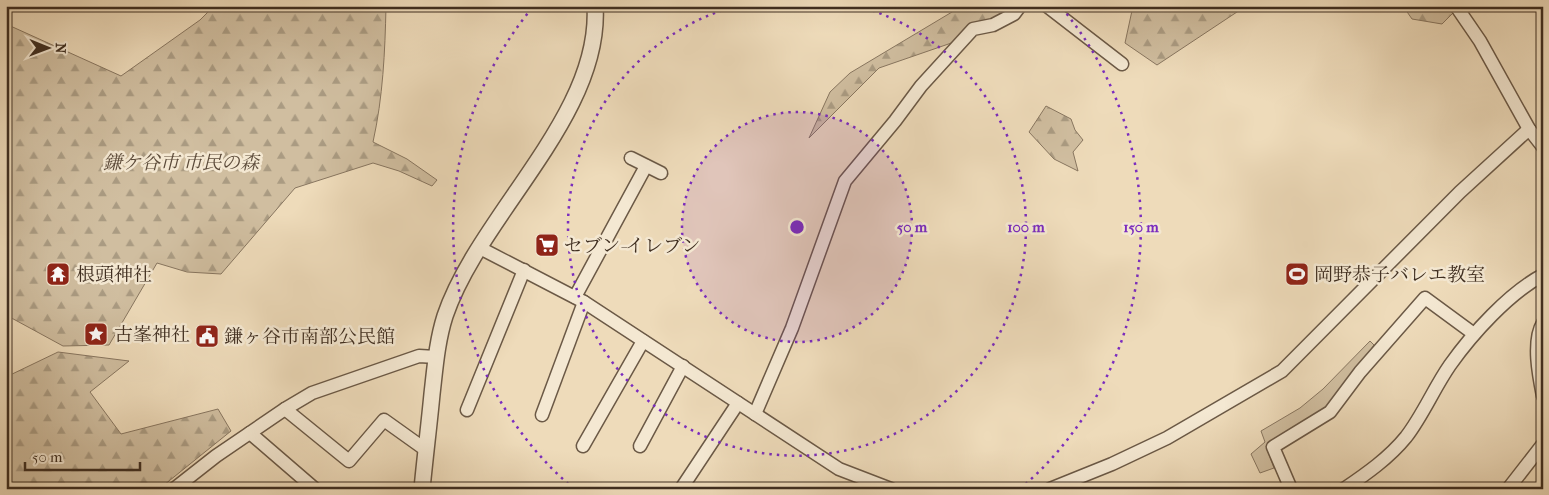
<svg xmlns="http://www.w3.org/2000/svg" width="1549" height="495" font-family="'IM FELL French Canon','Noto Serif JP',serif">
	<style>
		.forest { fill: url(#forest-firs); stroke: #887660 }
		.green { fill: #d0bea0; stroke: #887660 }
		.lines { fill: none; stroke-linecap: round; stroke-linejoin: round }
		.minor-casing { stroke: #6b5946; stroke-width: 15 }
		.tertiary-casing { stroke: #6b5946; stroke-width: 18 }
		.minor { stroke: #f4e8d2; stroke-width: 12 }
		.tertiary { stroke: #f4e8d2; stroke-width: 15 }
		.ring { fill: none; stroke: #7b2cbf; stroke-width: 2.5; stroke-dasharray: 2.5 5 }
		.labels { text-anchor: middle; stroke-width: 5; stroke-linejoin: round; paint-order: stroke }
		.park-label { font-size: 19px; font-style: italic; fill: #5c4b3a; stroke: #f4e8d2 }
		.poi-label { font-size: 19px; fill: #3f2e20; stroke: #f4e8d2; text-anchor: start }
		.centre { fill: #7b2cbf; stroke: #f4e8d2; stroke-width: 2.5 }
		.ring-label { font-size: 15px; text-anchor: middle; font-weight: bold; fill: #7b2cbf; stroke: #f4e8d2; stroke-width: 5; stroke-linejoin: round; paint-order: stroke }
	</style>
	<defs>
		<pattern id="forest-firs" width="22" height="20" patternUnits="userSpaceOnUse" patternTransform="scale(1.25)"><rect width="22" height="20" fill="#d0bea0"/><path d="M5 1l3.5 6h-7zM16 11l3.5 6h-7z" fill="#aa9b82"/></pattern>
	</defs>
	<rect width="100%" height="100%" fill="#eedbba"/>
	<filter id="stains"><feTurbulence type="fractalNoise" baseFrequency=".004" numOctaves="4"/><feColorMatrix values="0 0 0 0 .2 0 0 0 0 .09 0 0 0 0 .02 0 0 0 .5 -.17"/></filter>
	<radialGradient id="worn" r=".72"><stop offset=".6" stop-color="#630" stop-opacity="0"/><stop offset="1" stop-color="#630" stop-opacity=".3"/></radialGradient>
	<g class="forest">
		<path d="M214,6H386C385,52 383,97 373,142L407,159L437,180L432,186L399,171L373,163L295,188L221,274L187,272L157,263L109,345L63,346L6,315V24L121,76L200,20Z"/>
		<path d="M962,6H1022L1015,21L879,68L809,138L830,92L850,73Z"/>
		<path d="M1133,6H1167V9L1176,6H1246L1157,65L1125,43Z"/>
		<path d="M1403,6H1459V7L1442,24L1412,19Z"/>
		<path d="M1046,106L1071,119L1075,130L1083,140L1073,152L1078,171L1054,159L1029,132Z"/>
		<path d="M58,352L129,361L90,392L121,434L218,409L231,431L159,489H6V377Z"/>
	</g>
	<path class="green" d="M1370,341L1374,345L1330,406L1266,446L1274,468L1260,473L1251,454L1265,442L1261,431L1300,408L1323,389Z"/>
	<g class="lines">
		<g class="minor-casing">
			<g id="minor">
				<path d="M1047,6L1122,64"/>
				<path d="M1456,6L1480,41L1529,129L1543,147"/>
				<path d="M631,158L661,173"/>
				<path d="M480,248L584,302L839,469L891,489"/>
				<path d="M575,297L646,166"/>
				<path d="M1543,323C1532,341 1539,376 1543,396"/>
				<path d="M285,409L349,461L384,420L426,450"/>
				<path d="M467,410L524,270"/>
				<path d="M755,414L792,328L845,181L895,121L921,86L973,29L993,25L1014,14L1020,6"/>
				<path d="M542,415L584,302"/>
				<path d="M250,433L315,489"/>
				<path d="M583,446L643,341"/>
				<path d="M640,446L683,366"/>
				<path d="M174,489L216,456L285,409L312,393L419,356L436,357"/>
				<path d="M681,489L738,403"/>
				<path d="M1050,489L1112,464L1167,438L1282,371L1460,192L1529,129"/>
				<path d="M1291,489L1273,447L1330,412L1360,372L1425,298L1474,334"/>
				<path d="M1344,489C1366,474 1389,458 1406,437C1423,415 1434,388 1450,365C1472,334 1509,293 1543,275"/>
				<path d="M1508,489L1543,444"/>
			</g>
		</g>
		<g class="tertiary-casing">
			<path id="tertiary" d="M422,489C425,457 429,426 432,394C435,368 437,341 445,316C479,215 602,115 595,6"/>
		</g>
		<use href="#minor" class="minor"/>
		<use href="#tertiary" class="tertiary"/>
	</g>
	<circle cx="797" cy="227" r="115" fill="#7b2cbf" fill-opacity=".12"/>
	<g class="ring">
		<circle cx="797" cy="227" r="115"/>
		<path d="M858 6A229 229 0 1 1 736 6"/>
		<path d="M574 489A344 344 0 0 1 532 8M1062 8A344 344 0 0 1 1020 489"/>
	</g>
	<defs>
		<g id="supermarket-square" transform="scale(1.25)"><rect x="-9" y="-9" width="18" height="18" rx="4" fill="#8f2418" stroke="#f4e8d2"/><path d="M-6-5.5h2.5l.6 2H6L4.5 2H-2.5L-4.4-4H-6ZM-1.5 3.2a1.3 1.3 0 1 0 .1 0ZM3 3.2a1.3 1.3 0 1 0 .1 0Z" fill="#fff"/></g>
		<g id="temple-square" transform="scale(1.25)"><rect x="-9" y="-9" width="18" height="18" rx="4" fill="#8f2418" stroke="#f4e8d2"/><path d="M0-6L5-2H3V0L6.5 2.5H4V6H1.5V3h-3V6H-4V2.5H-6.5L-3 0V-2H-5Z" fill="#fff"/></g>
		<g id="stadium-square" transform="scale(1.25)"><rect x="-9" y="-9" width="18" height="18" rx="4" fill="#8f2418" stroke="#f4e8d2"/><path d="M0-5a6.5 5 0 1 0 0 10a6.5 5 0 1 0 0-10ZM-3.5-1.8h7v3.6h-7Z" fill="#fff"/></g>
		<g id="sight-square" transform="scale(1.25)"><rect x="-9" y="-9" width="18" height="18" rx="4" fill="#8f2418" stroke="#f4e8d2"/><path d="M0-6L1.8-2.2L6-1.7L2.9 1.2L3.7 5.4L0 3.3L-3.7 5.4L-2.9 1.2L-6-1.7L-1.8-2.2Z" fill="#fff"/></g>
		<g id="civic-square" transform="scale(1.25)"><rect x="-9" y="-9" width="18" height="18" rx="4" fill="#8f2418" stroke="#f4e8d2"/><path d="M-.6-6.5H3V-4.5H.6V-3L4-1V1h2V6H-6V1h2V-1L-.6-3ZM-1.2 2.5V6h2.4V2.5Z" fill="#fff"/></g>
	</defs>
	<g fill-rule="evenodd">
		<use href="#supermarket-square" x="547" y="245"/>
		<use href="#temple-square" x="58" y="274"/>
		<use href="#stadium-square" x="1297" y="274"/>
		<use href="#sight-square" x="96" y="334"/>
		<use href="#civic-square" x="207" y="336"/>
	</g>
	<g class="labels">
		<g class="park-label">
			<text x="181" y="169">鎌ケ谷市 市民の森</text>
		</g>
		<g class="poi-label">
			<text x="564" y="252">セブン-イレブン</text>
			<text x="76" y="281">根頭神社</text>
			<text x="1314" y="281">岡野恭子バレエ教室</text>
			<text x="114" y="341">古峯神社</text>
			<text x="224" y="343">鎌ヶ谷市南部公民館</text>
		</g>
	</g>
	<circle cx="797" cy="227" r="8" class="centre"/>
	<g class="ring-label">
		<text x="912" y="232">50 m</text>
		<text x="1026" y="232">100 m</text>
		<text x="1141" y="232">150 m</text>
	</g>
	<rect width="1549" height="495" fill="none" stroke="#eedbba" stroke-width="25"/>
	<rect x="8" y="8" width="1534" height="480" fill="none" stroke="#3f2e20" stroke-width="2.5"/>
	<rect x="12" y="12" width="1524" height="470" fill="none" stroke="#3f2e20"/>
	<g transform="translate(48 48) rotate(91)" stroke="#f4e8d2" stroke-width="4" paint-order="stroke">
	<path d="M0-4L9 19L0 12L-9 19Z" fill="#3f2e20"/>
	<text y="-8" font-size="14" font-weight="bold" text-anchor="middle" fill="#3f2e20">N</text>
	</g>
	<path d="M25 462v8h115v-8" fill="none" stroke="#3f2e20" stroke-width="2.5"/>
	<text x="32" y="462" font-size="15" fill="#3f2e20" stroke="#f4e8d2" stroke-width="4" paint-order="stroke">50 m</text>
	<rect width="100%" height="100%" filter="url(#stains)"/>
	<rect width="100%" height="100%" fill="url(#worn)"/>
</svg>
